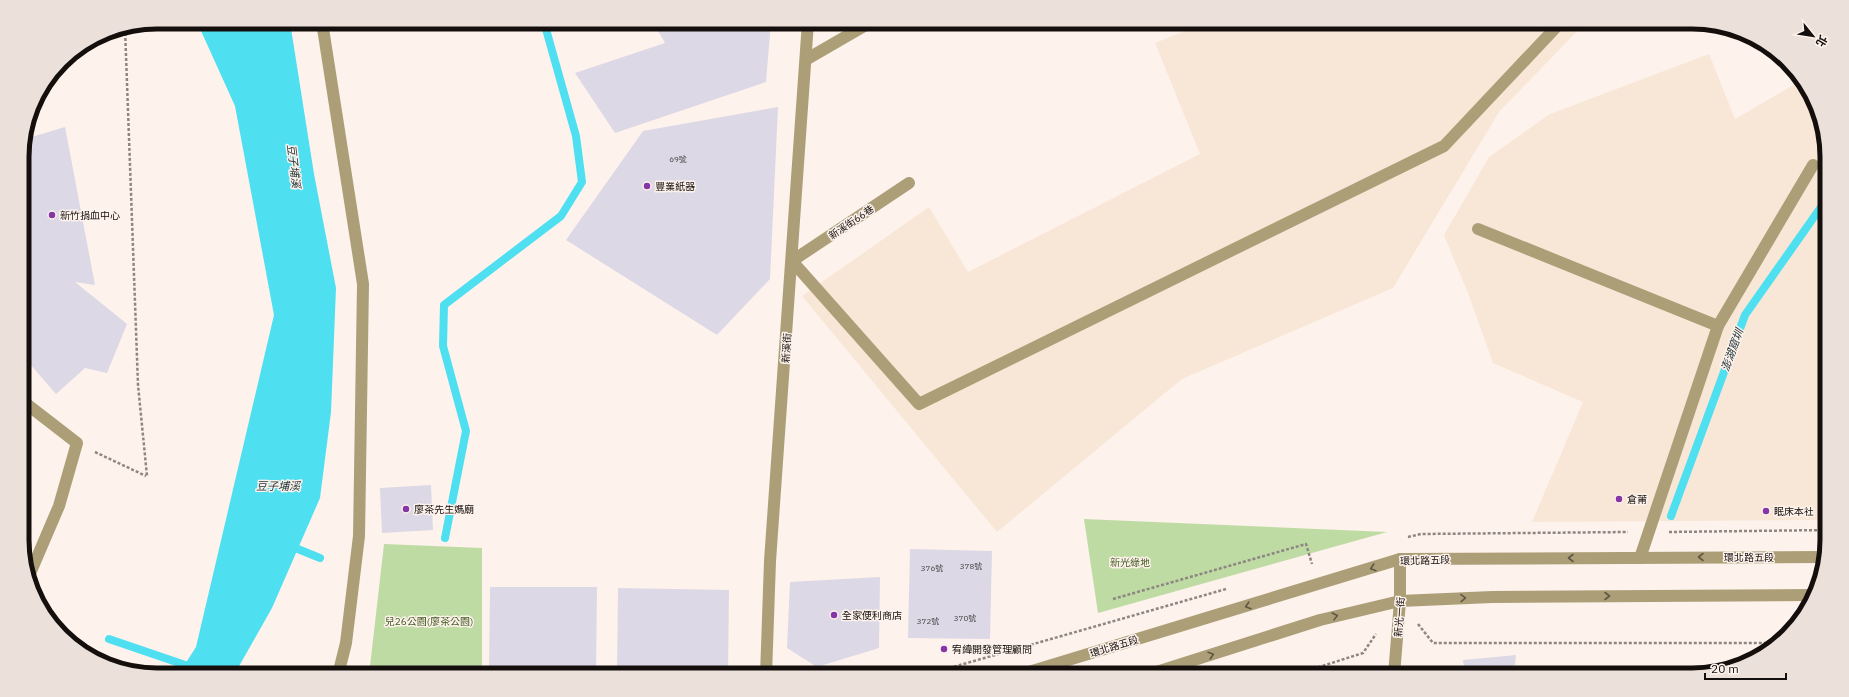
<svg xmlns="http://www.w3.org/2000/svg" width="1849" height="697" font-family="'IBM Plex Sans','Noto Sans TC',sans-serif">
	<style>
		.industrial { fill: #f8e7d6 }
		.green { fill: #bfdba4 }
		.water { fill: #4edff1 }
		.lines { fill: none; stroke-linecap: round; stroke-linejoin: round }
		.stream { stroke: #4edff1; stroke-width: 8 }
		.building { fill: #dcd8e6 }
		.path { stroke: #8e8681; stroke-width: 2.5; stroke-dasharray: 3 2; stroke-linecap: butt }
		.minor { stroke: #ac9f78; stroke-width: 12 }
		.oneway { stroke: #605742 }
		.poi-dot { fill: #8536a6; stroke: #fef2ec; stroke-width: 1.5 }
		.labels { text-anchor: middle; stroke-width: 3; stroke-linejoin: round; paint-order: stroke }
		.number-label { font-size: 8px; fill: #464142 }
		.poi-label { font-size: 10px; fill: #140f0c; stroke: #fef2ec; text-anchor: start }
		.street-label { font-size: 10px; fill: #140f0c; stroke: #fef2ec }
		.park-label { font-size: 10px; fill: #3f5a1e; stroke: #fef2ec }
		.water-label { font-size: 11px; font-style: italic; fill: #193134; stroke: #fef2ec }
		.rim { fill: none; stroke: #140f0c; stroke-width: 5 }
	</style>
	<rect width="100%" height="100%" fill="#fef2ec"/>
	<g class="industrial">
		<path d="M1208,22H1586L1499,112L1393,288L1182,379L997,532L802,296L929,207L968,272L1200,154L1155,43Z"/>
		<path d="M1709,54L1735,119L1802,80L1813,97L1826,139L1827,520L1532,522L1583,402L1493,363L1468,293L1444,235L1489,157L1550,114Z"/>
	</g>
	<g class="green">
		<path d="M1084,519L1387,532L1098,613Z"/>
		<path d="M384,544L482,548V675H369Z"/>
	</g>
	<path class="water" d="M197,22H290L314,174L336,288L331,412L320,498L272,608L234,675H178L196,647L274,315L235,106Z"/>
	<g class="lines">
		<g class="stream">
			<path d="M1671,516L1745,315L1826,200"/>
			<path d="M445,538L466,431L443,346L444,305L561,216L582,182L576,136L544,22"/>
			<path d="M288,545L320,558"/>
			<path d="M109,639L194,668"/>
		</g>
	</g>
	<g class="building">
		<path d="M653,22H771L766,82L615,133L575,73L665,43Z"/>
		<path d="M778,107L770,279L717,335L566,240L643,131Z"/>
		<path d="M65,127L95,285L75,282L127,324L107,373L85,368L56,394L23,356L22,148L25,139Z"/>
		<path d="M431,485L433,530L382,533L380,488Z"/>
		<path d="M910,549L992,551L990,639L908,638Z"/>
		<path d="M880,577L879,648L817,667L787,648L790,582Z"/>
		<path d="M490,587H597L596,675H489Z"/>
		<path d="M618,588L729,590L728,675H617Z"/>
		<path d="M1516,655L1515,665L1465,673L1463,660Z"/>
	</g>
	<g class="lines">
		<g class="path">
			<path d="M125,28L138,385L147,476"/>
			<path d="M95,452L146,476"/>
			<path d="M1669,532L1827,530"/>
			<path d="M1408,537L1421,534L1628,532"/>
			<path d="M1113,599L1306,544L1312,564"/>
			<path d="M1418,624L1433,643H1778"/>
			<path d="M925,675L1226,589"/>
			<path d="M1294,675L1363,653L1376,634"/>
		</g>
		<g class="minor">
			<path d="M322,22L363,284L359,536L346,643L338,675"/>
			<path d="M807,59L871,22"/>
			<path d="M64,61L68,60"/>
			<path d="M909,183L792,261L919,404L1444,146L1561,22"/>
			<path d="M1478,229L1718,326"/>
			<path d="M24,402L77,443L59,506L29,576"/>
			<path d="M1640,558L1718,326L1813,165"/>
			<path d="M766,675L770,561L808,22"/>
			<path d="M1019,675L1400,559L1824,557"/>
			<path d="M1147,675L1320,620L1400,601L1492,597L1814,595"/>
			<path d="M1394,675L1400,601V559"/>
		</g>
	</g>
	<defs><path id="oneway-chevron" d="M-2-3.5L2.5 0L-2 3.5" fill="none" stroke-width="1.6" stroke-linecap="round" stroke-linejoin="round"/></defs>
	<g class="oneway">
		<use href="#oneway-chevron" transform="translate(1701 557) rotate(180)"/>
		<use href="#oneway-chevron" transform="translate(1571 558) rotate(180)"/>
		<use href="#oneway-chevron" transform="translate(1373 568) rotate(162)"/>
		<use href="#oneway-chevron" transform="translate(1607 596)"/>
		<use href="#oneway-chevron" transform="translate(1463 598) rotate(-2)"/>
		<use href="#oneway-chevron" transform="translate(1248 606) rotate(163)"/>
		<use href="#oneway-chevron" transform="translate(1335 616) rotate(-14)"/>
		<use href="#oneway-chevron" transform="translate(1211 655) rotate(-18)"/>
	</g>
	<g class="poi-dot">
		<circle cx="647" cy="186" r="4"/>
		<circle cx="52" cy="215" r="4"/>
		<circle cx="1619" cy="499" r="4"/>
		<circle cx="406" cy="509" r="4"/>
		<circle cx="1766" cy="511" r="4"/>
		<circle cx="834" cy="615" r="4"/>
		<circle cx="944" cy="649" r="4"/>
	</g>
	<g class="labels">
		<g class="number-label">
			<text x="678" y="162">69號</text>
			<text x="971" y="569">378號</text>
			<text x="932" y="571">376號</text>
			<text x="965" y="621">370號</text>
			<text x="928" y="624">372號</text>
		</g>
		<g class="poi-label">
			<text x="655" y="190">豐業紙器</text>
			<text x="60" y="219">新竹捐血中心</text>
			<text x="1627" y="503">倉莆</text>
			<text x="414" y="513">廖茶先生媽廟</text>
			<text x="1774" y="515">眠床本社</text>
			<text x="842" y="619">全家便利商店</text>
			<text x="952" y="653">宥緯開發管理顧問</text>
		</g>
		<g class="street-label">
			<text transform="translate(851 222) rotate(-34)" y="4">新溪街66巷</text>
			<text transform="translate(786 348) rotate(-86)" y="4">新溪街</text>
			<text x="1749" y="561">環北路五段</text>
			<text transform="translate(1425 560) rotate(-2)" y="4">環北路五段</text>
			<text transform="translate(1399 617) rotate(-86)" y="4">新光一街</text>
			<text transform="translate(1114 646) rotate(-17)" y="4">環北路五段</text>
		</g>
		<g class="park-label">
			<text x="1130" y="566">新光綠地</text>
			<text x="429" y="625">兒26公園(廖茶公園)</text>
		</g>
		<g class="water-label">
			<text transform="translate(294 166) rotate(83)" y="4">豆子埔溪</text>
			<text transform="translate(1732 350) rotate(-70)" y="4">澎湖窟圳</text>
			<text x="278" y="490">豆子埔溪</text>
		</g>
	</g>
	<path d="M0 0H1849V697H0ZM157 29H1692A128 128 0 0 1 1820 157V540A128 128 0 0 1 1692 668H157A128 128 0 0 1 29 540V157A128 128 0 0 1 157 29Z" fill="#ebe0da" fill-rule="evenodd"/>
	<path class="rim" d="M157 29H1692A128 128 0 0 1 1820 157V540A128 128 0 0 1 1692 668H157A128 128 0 0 1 29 540V157A128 128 0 0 1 157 29Z"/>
	<g transform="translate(1813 36) rotate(120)" stroke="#fef2ec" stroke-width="3" paint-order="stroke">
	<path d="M0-3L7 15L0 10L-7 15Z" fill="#140f0c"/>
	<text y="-6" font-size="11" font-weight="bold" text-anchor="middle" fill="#140f0c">北</text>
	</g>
	<path d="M1705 673v6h81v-6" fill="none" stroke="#140f0c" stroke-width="2"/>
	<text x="1711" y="673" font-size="12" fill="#140f0c" stroke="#fef2ec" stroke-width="3" paint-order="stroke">20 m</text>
</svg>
